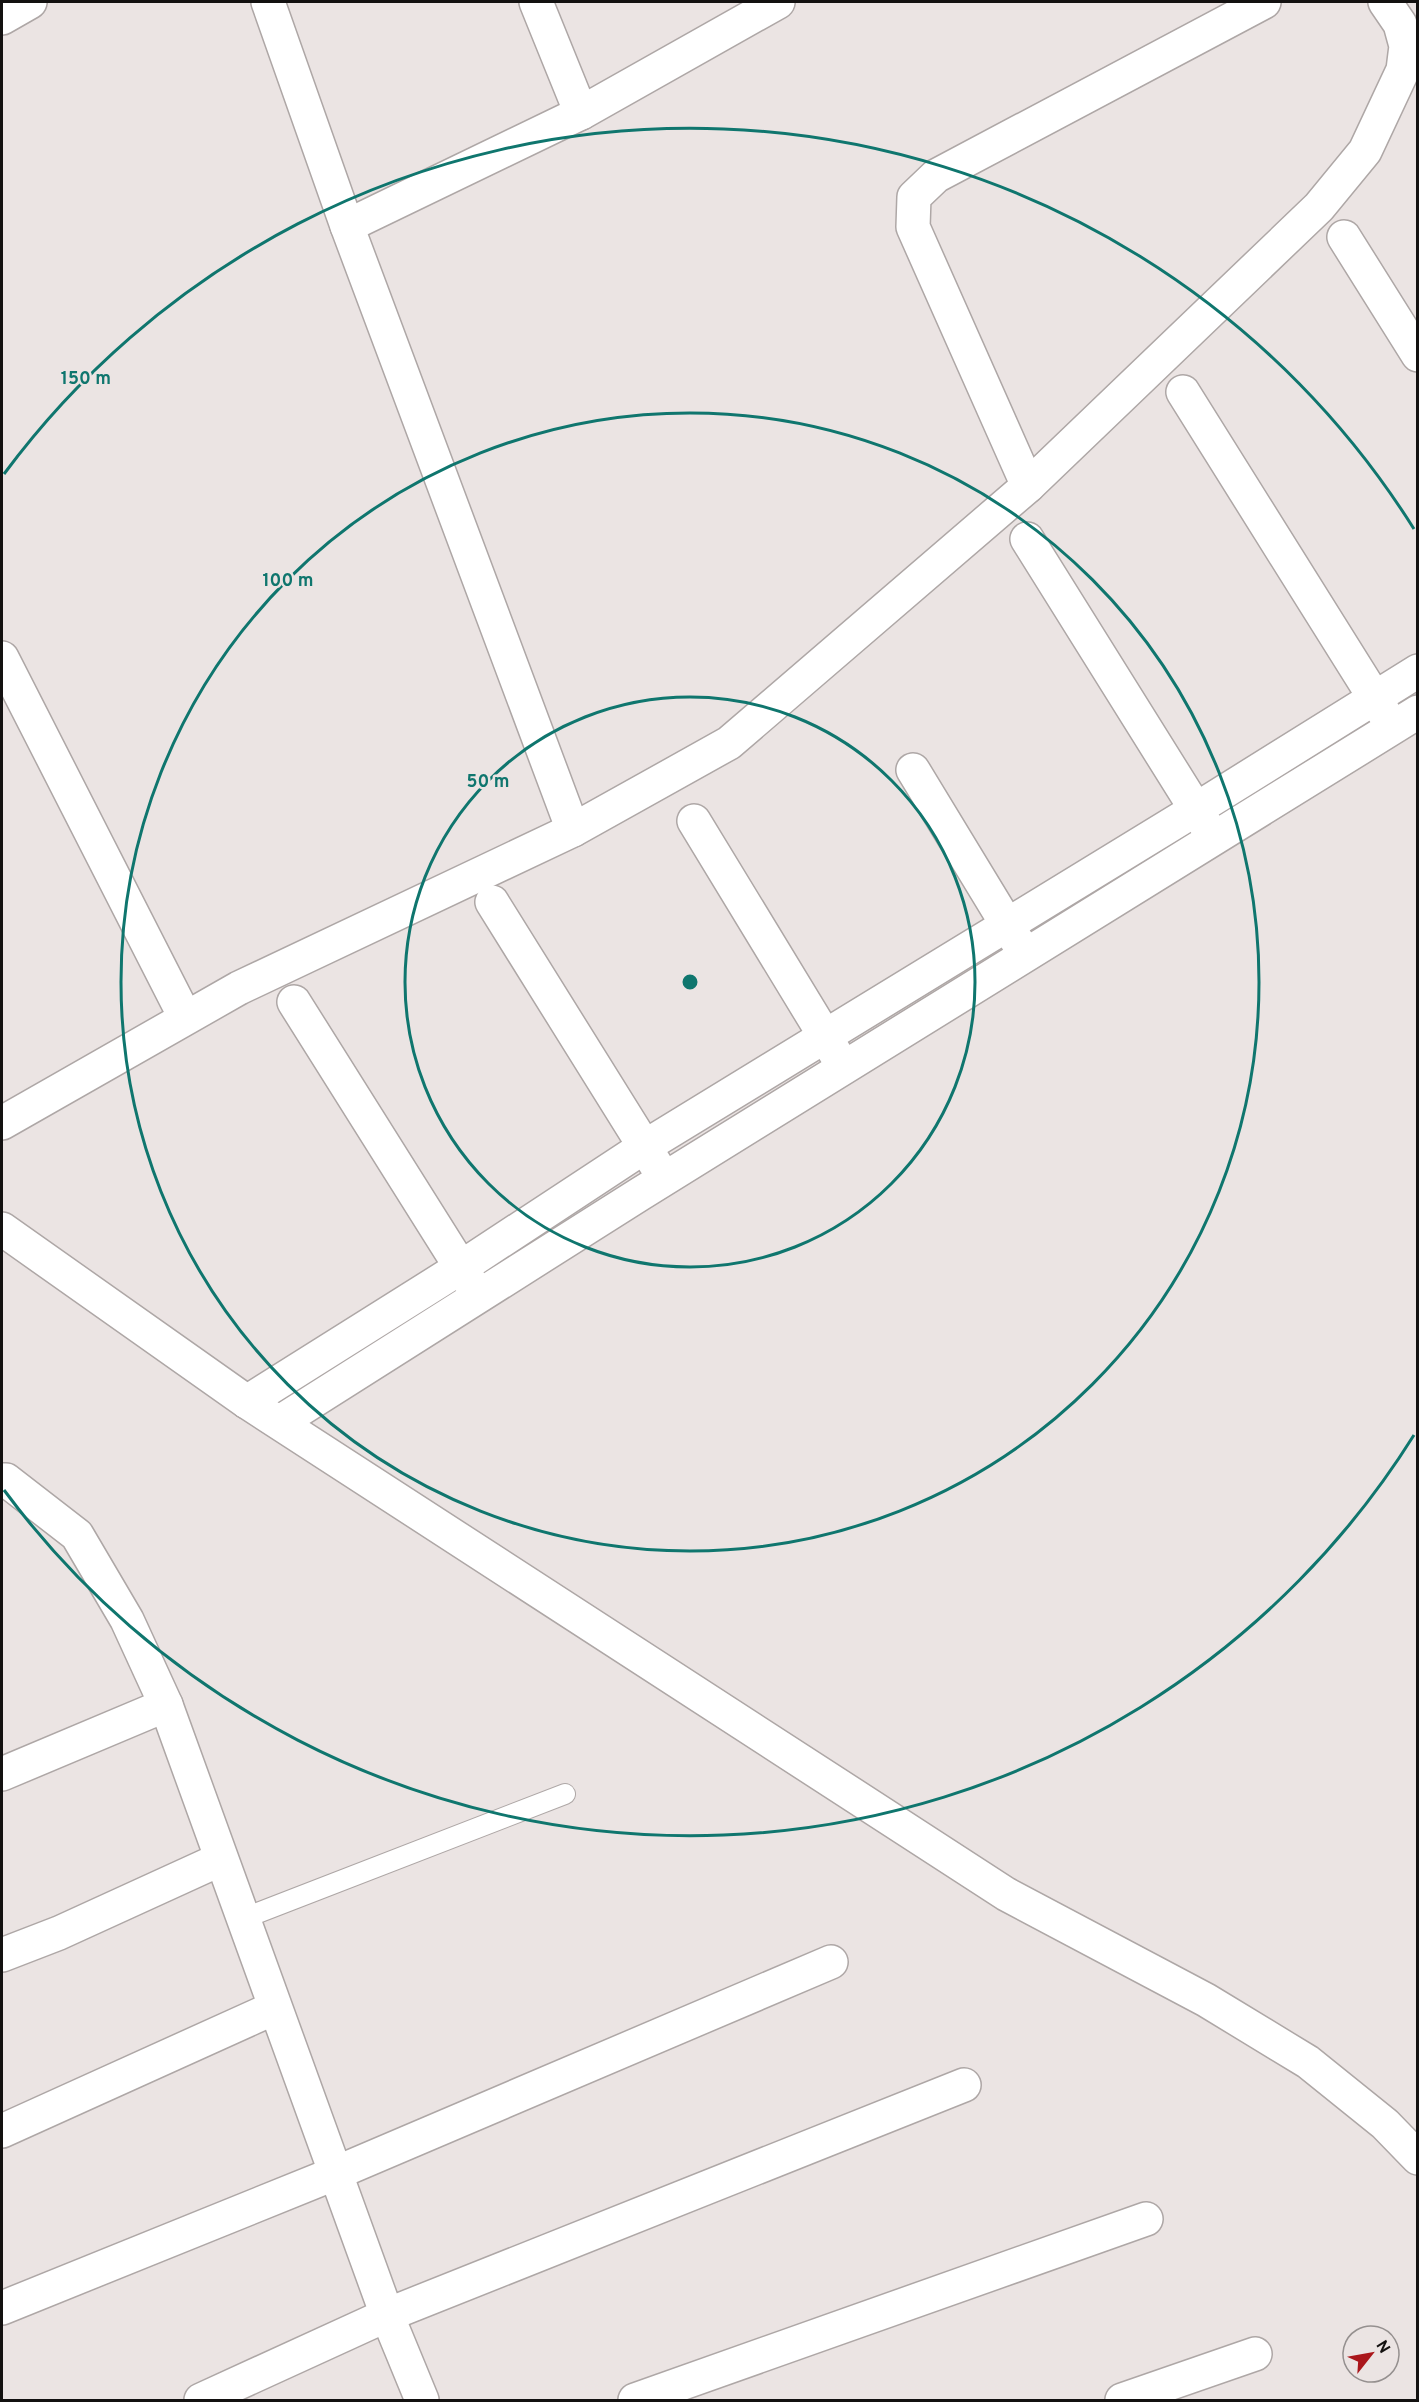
<svg xmlns="http://www.w3.org/2000/svg" width="1419" height="2402" font-family="Overpass,sans-serif">
	<style>
		.lines { fill: none; stroke-linecap: round; stroke-linejoin: round }
		.lane-casing { stroke: #aea7a6; stroke-width: 22 }
		.street-casing { stroke: #aea7a6; stroke-width: 36 }
		.secondary-casing { stroke: #aea7a6; stroke-width: 36 }
		.lane { stroke: #fff; stroke-width: 20 }
		.street { stroke: #fff; stroke-width: 33 }
		.secondary { stroke: #fff; stroke-width: 33 }
		.ring { fill: none; stroke: #0f766e; stroke-width: 3 }
		.centre { fill: #0f766e; stroke: #ebe4e3; stroke-width: 3 }
		.ring-label { font-size: 18px; text-anchor: middle; font-weight: bold; fill: #0f766e; stroke: #ebe4e3; stroke-width: 5; stroke-linejoin: round; paint-order: stroke }
	</style>
	<rect width="100%" height="100%" fill="#ebe4e3"/>
	<g class="lines">
		<g class="lane-casing">
			<path id="lane" d="M242,1919L565,1794"/>
		</g>
		<g class="street-casing">
			<g id="street">
				<path d="M268,2L347,226L573,830"/>
				<path d="M536,2L581,113"/>
				<path d="M2,18L30,2"/>
				<path d="M347,226L581,113L778,2"/>
				<path d="M1344,237L1418,355"/>
				<path d="M1183,392L1386,716"/>
				<path d="M1028,486L913,227L914,197L936,176L1264,2"/>
				<path d="M1027,539L1207,827"/>
				<path d="M2,658L185,1017"/>
				<path d="M913,770L1017,941"/>
				<path d="M694,821L837,1056"/>
				<path d="M492,902L656,1165"/>
				<path d="M294,1002L472,1285"/>
				<path d="M247,1402L460,1268L644,1147L1195,810L1418,671"/>
				<path d="M280,1422L640,1194L1418,712"/>
				<path d="M2,1480H6L77,1535L127,1620L166,1705L387,2315L422,2400"/>
				<path d="M2,1774L166,1705"/>
				<path d="M2,1955L59,1933L221,1859"/>
				<path d="M2,2131L274,2008"/>
				<path d="M2,2308L336,2173L831,1962"/>
				<path d="M201,2400L387,2315L964,2085"/>
				<path d="M635,2400L1146,2219"/>
				<path d="M1122,2400L1255,2354"/>
			</g>
		</g>
		<g class="secondary-casing">
			<g id="secondary">
				<path d="M2,1123L239,988L573,830L729,743L1028,486L1319,207L1365,151L1403,70L1406,46L1400,24L1385,2"/>
				<path d="M2,1229L247,1402L1006,1894L1206,2000L1308,2062L1385,2124L1418,2158"/>
			</g>
		</g>
		<use href="#lane" class="lane"/>
		<use href="#street" class="street"/>
		<use href="#secondary" class="secondary"/>
	</g>
	<g class="ring">
		<circle cx="690" cy="982" r="285"/>
		<circle cx="690" cy="982" r="569"/>
		<path d="M1414 1435A854 854 0 0 1 4 1490M4 474A854 854 0 0 1 1414 529"/>
	</g>
	<circle cx="690" cy="982" r="9" class="centre"/>
	<g class="ring-label">
		<text x="86" y="384">150 m</text>
		<text x="288" y="586">100 m</text>
		<text x="488" y="787">50 m</text>
	</g>
	<rect width="1419" height="2402" fill="none" stroke="#131110" stroke-width="6"/>
	<g transform="translate(1371 2354) rotate(59)"><circle r="28" fill="#ebe4e3" stroke="#95908f" stroke-width="1.5"/>
	<path d="M0-4.5L10 22L0 15L-10 22Z" fill="#aa161b"/>
	<text y="-9" font-size="16" font-weight="bold" text-anchor="middle" fill="#131110">N</text>
	</g>
</svg>
